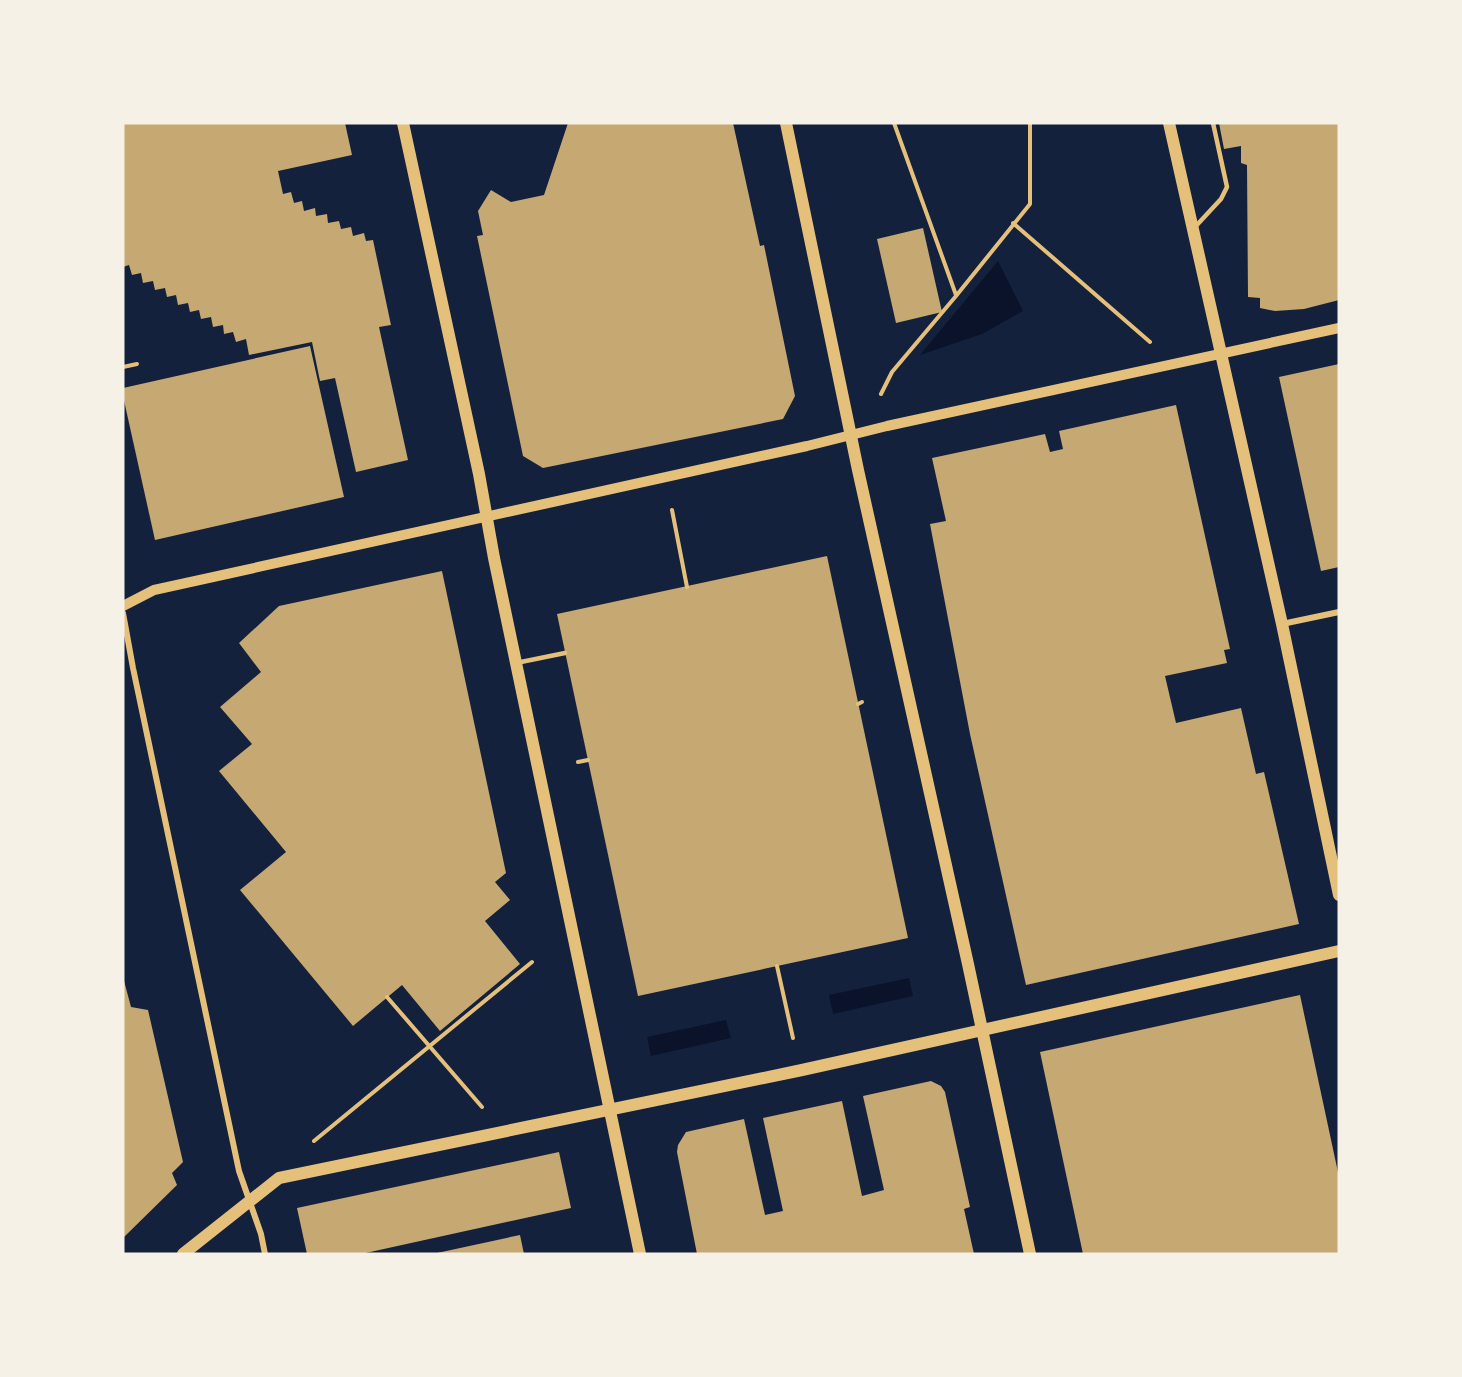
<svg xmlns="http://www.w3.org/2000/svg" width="1462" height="1377" font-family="Barlow,sans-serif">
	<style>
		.water { fill: #0b132b }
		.building { fill: #c6a872 }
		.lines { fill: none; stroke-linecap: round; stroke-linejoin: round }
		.path { stroke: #e5c07b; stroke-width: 4 }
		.service { stroke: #e5c07b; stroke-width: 4.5 }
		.minor { stroke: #e5c07b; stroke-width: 6 }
		.tertiary { stroke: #e5c07b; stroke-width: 10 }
		.secondary { stroke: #e5c07b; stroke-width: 12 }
	</style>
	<rect width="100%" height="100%" fill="#14213d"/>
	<g class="water">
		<path d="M998,261L1023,311L982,334L920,355Z"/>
		<path d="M909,978L913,996L833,1014L829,995Z"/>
		<path d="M726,1020L731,1038L651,1056L647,1037Z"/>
	</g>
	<g class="building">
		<path d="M123,123H345L352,155L278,171L283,194L291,192L294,203L302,201L304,211L315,208L316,216L327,214L328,223L339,221L341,229L351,227L353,236L364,233L366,241L373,240L391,325L379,327L408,460L356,472L335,378L320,381L312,342L249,355L246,339L236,342L233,332L224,334L223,325L213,327L211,317L201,319L199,310L190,312L188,303L178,305L176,295L167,297L165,288L155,290L153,281L143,283L141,273L132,275L129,265L123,267Z"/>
		<path d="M568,123H733L760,246L764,245L795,396L783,419L543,468L523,456L477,236L483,235L478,211L491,190L511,202L544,195Z"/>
		<path d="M1219,123H1339V300L1304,309L1275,311L1260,308V298L1248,297L1247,165L1241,163V146L1224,149Z"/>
		<path d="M923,228L942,312L896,323L877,239Z"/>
		<path d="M310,346L344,497L155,540L123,396V388Z"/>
		<path d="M1339,364V567L1321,571L1279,377Z"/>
		<path d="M1176,405L1230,649L1224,650L1227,663L1165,676L1176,723L1241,708L1256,774L1264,772L1299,924L1026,985L970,734L930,524L946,521L932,458L1045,434L1050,452L1063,449L1059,431Z"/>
		<path d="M827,556L908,938L638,996L557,614Z"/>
		<path d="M442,571L506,873L495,882L510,900L485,921L520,964L440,1031L402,985L353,1026L240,890L286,852L219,771L252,744L220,707L261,672L239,643L279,606Z"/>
		<path d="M123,977L131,1007L148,1010L183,1162L172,1173L177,1185L123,1238Z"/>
		<path d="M1300,995L1339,1177V1254H1083L1040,1052Z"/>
		<path d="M931,1081L941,1086L945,1092L970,1207L964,1209L974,1254H697L677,1152L678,1145L686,1132L744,1119L765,1215L783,1211L763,1118L842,1101L862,1196L884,1190L863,1096Z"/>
		<path d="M559,1152L571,1208L361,1254H307L297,1208Z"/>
		<path d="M520,1235L524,1254H437V1253Z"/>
	</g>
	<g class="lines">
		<g class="path">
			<path d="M894,123L956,295"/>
			<path d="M1013,223L1150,342"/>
			<path d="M123,367L137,364"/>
			<path d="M881,394L892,372L956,296L1030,204V123"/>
			<path d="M672,510L687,587"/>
			<path d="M858,704L862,702"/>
			<path d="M578,762L588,760"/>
			<path d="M777,966L793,1038"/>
			<path d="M387,997L482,1107"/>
			<path d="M314,1141L532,962"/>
		</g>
		<g class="service">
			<path d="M1195,227L1221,199L1227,187L1213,123"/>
			<path d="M516,663L565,653"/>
		</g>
		<g class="minor">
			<path d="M123,613L133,668L239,1171L261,1234L265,1254"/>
			<path d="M1282,624L1339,612"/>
		</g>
		<path class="tertiary" d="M123,606L154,590L807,446L887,426L1339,328"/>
		<g class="secondary">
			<path d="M403,123L479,474L494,558L640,1254"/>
			<path d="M786,123L858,470L968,964L1030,1254"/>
			<path d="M1169,123L1282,624L1339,895"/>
			<path d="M183,1254L279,1178L802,1070L1339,951"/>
		</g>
	</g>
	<rect width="1462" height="1377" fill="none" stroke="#f6f1e7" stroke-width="249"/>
</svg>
